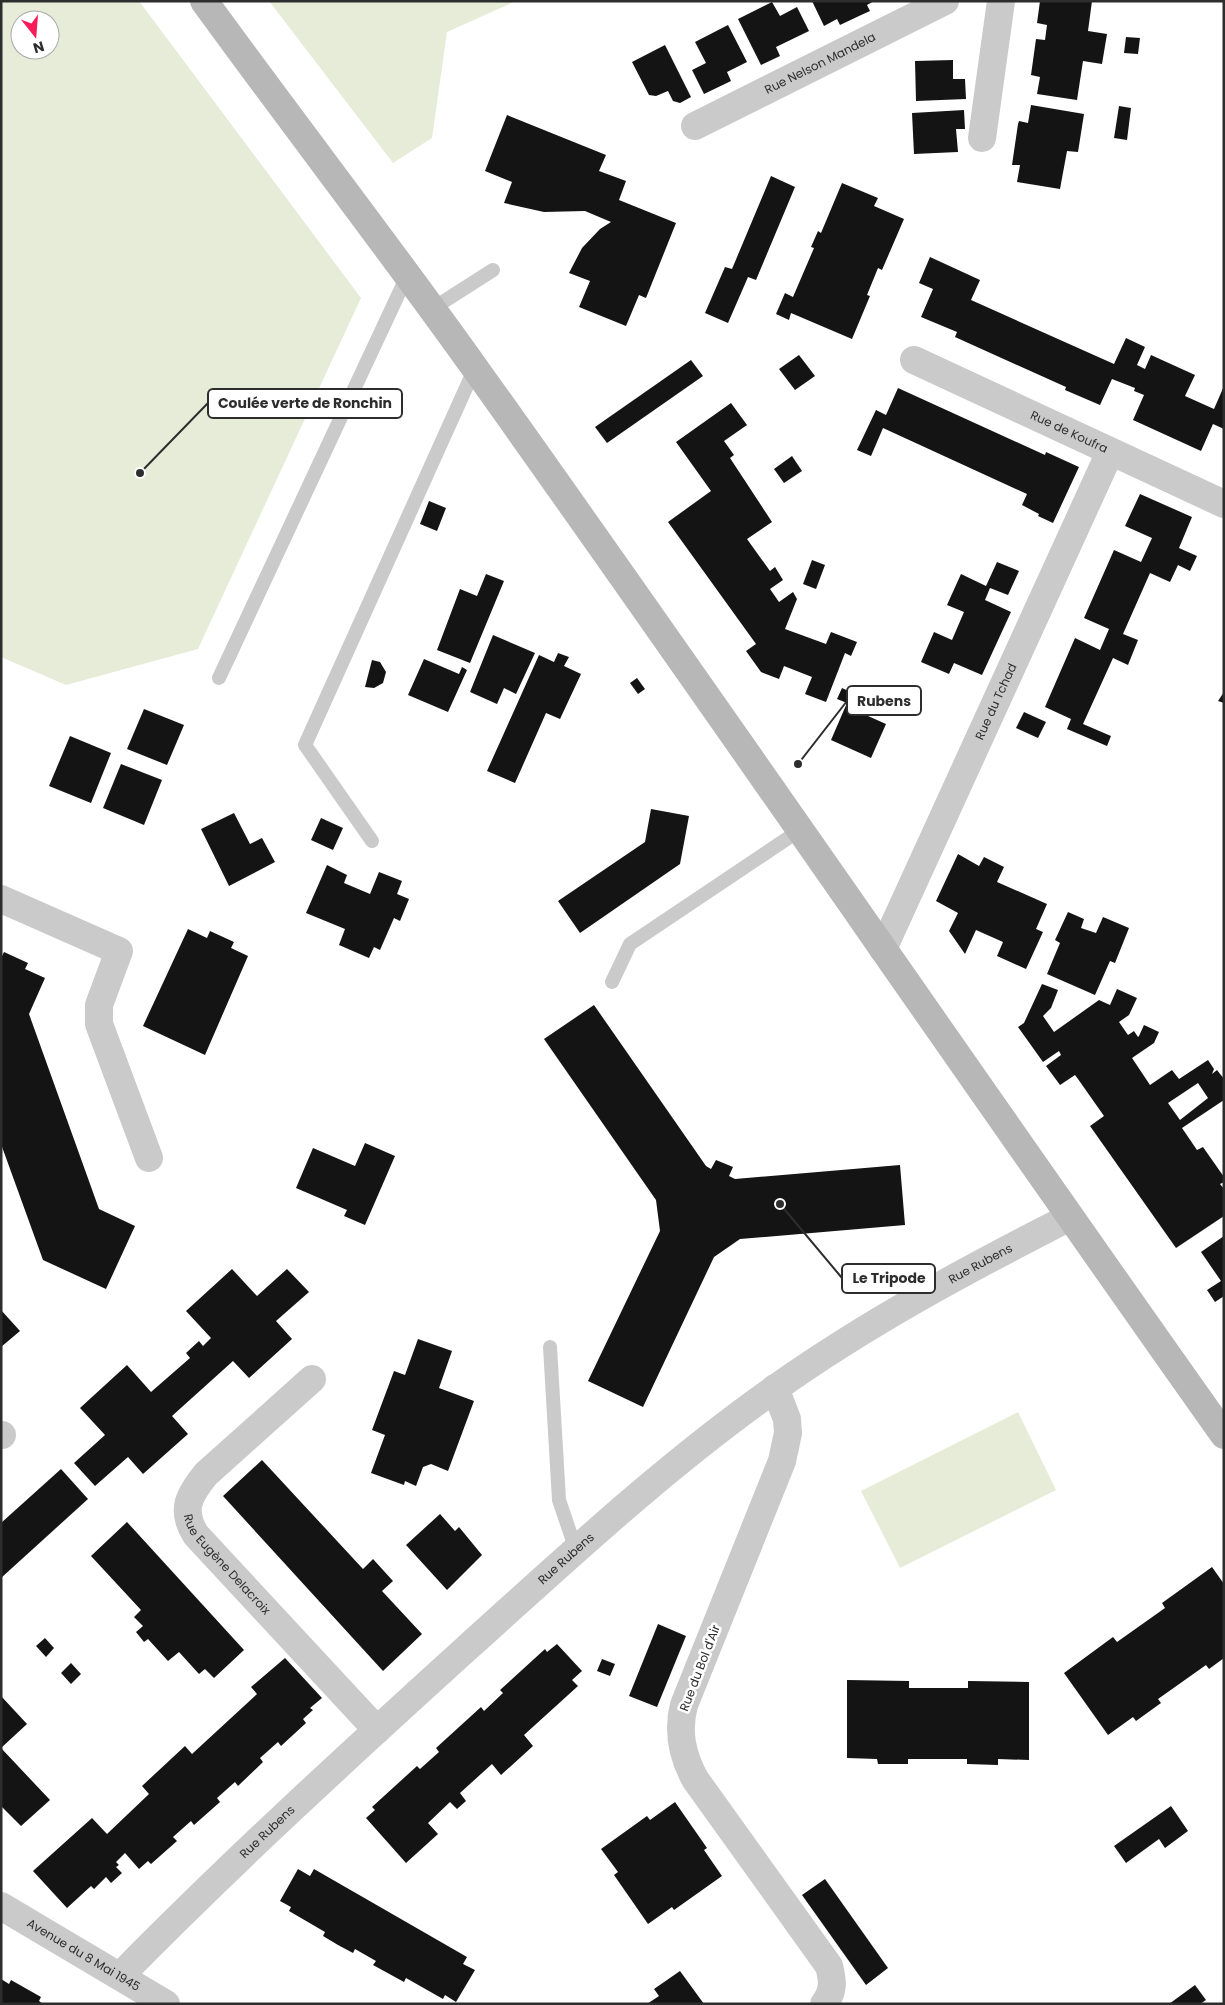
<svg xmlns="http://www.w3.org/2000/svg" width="1225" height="2005" font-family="Poppins,sans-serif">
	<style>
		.green { fill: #e7ecd8; fill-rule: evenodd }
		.building { fill: #141414; fill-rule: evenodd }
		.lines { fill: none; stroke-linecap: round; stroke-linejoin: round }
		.lane { stroke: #cacaca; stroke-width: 14 }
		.street { stroke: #cacaca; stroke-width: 28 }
		.secondary { stroke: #b7b7b7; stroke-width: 28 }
		.labels { text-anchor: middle; stroke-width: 5; stroke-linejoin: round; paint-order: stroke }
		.street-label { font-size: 12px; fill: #2d2d2d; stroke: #fff }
		.leader { fill: none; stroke: #2d2d2d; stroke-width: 2 }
		.callout-dot { fill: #2d2d2d; stroke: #fff; stroke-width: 2 }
		.callout { fill: #fff; stroke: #2d2d2d; stroke-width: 2 }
		.callout-label { font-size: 14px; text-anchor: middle; font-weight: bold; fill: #2d2d2d }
	</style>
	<rect width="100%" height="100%" fill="#fff"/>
	<g class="green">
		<path d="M1,1H139L361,298L198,649L66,685L1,657ZM20,20H50V50H20Z"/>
		<path d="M269,1H516L447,32L432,138L393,163Z"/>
		<path d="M1018,1412L1056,1490L900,1568L861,1491Z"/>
	</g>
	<g class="building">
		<path d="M812,1H874L867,5L870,11L859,16L840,25L837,19L824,26Z"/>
		<path d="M1040,1H1092L1088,31L1107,34L1102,64L1083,61L1077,100L1037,94L1040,77L1031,75L1036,39L1045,40L1047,25L1037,23Z"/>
		<path d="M772,2L780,16L797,7L809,31L776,47L780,56L761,65L738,19Z"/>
		<path d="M728,25L747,62L727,72L731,81L704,94L692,70L706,63L695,42Z"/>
		<path d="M1126,37L1140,38L1138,54L1124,53Z"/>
		<path d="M665,45L691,97L680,103L673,101L668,91L656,96L649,95L632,62Z"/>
		<path d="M953,60V79H965L966,99L916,101L915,61Z"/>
		<path d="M1031,105L1084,114L1078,152L1067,151L1060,189L1017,182L1020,165H1012L1018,124L1019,121L1028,123Z"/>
		<path d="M1119,106L1131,108L1127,140L1114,138Z"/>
		<path d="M964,110L965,129H956L958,152L914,154L912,113Z"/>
		<path d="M507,115L606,155L599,171L626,181L619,200L676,223L646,298L639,295L626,326L579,307L590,281L569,273L582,248L600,229L611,222L585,211L544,212L504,203L512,182L485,171Z"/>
		<path d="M771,176L795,187L756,280L748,277L728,323L705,313L725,267L732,269Z"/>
		<path d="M842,183L878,198L874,206L904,219L882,270L878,268L867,295L870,296L852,339L791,313L789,320L776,314L785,293L793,297L814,248L811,247L818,231L821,233Z"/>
		<path d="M930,257L980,280L971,300L1114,364L1126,338L1145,347L1137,365L1145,369L1151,355L1195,375L1185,396L1214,409L1224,386V429L1213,424L1201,451L1133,420L1144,395L1134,391L1135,388L1112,379L1100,405L1065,390L1066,387L955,337L957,332L921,317L933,289L919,283Z"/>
		<path d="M799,355L815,376L795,390L779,369Z"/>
		<path d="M691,360L703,376L607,443L595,427Z"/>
		<path d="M898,388L1045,455L1046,452L1079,467L1053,523L1038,516L1039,514L1022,505L1027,494L883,428L871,456L857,450L876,410L886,415Z"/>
		<path d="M731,403L747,425L724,441L734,455L730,458L772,522L747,539L770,571L775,567L783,580L770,589L779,602L793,592L797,599L785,629L826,644L831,632L857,642L851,656L845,653L826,702L805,694L812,677L784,666L779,679L761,672L746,651L756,644L668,522L711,491L676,442Z"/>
		<path d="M792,456L802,471L784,483L774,469Z"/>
		<path d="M1140,494L1192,517L1179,548L1197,556L1190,571L1178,565L1170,582L1150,573L1123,634L1138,640L1128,665L1113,658L1083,724L1111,736L1107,746L1067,729L1071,719L1045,707L1075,638L1100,650L1109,629L1084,618L1114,550L1141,562L1152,538L1125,526Z"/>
		<path d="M429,501L446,508L437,531L420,524Z"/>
		<path d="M812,560L825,565L816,589L803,584Z"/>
		<path d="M997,562L1019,571L1008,595L990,588L985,600L1011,612L982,675L954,663L949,674L921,662L934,632L952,640L964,612L947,605L961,574L986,586Z"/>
		<path d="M486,574L504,581L470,663L437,650L460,589L477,596Z"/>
		<path d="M493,635L535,653L516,694L504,688L497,704L470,692Z"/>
		<path d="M558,653L569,657L564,666L581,674L560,719L546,713L515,783L487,771L539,655L554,662Z"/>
		<path d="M424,659L459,674L462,667L467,670L448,712L408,695Z"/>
		<path d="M372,660L380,662L386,672L383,683L374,688L365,687Z"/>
		<path d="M637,678L645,689L638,694L630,683Z"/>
		<path d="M842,688L861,697L863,702L859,712L886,724L871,758L831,740L847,703L837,699Z"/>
		<path d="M1224,692V703L1218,701Z"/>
		<path d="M144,709L184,725L167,765L127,749Z"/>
		<path d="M1024,712L1046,722L1038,738L1016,728Z"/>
		<path d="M70,736L111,753L91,803L49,786Z"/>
		<path d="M121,764L162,780L144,825L103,808Z"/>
		<path d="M651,809L689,816L680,864L580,933L558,901L645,842Z"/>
		<path d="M234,813L250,844L262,838L275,862L229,886L201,829Z"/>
		<path d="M321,818L343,828L333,850L311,840Z"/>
		<path d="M958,854L979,866L984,857L1004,867L997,882L1047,904L1036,929L1043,932L1026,969L997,956L1003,942L976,930L965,954L949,931L958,913L936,901Z"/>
		<path d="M327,865L347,875L344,883L370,894L379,872L402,881L397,894L409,899L400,921L394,918L380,950L374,947L369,958L339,945L345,929L306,913Z"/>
		<path d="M1068,912L1084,919L1081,928L1096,933L1103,917L1129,928L1115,963L1110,961L1095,995L1047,974L1060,943L1055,940Z"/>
		<path d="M188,929L207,938L210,931L234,942L231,948L248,956L205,1055L143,1026Z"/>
		<path d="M4,952L28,963L25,969L45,978L29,1014L99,1209L135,1226L106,1289L43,1260L1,1144V958Z"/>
		<path d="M1042,984L1058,990L1051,1008L1043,1016L1054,1032L1099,1000L1110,1005L1117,989L1137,998L1129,1015L1119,1022L1128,1035L1134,1031L1138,1037L1139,1036L1144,1025L1159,1032L1154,1043L1132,1058L1150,1085L1172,1070L1179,1079L1208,1060L1214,1069L1212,1074L1217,1070L1224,1079V1100L1182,1128L1197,1150L1203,1147L1224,1177V1182L1220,1184L1224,1189V1216L1176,1248L1090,1126L1104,1116L1078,1079L1075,1075L1060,1085L1046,1066L1061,1055L1059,1051L1043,1062L1018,1027L1024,1023ZM1198,1083L1208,1098L1180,1120L1168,1103Z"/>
		<path d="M594,1005L706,1166L711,1169L716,1160L733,1167L729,1176L735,1179L900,1165L905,1225L740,1239L714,1257L643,1407L588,1381L660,1231L656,1200L544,1039Z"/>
		<path d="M365,1143L395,1156L365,1225L344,1216L347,1210L296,1188L313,1148L355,1166Z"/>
		<path d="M1224,1236V1296L1215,1302L1207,1290L1221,1281L1201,1252Z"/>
		<path d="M232,1269L257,1296L287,1269L309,1292L276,1321L292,1339L249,1378L233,1361L172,1416L188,1434L143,1474L128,1457L95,1486L74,1463L105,1435L80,1408L127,1365L151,1392L190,1358L186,1353L199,1341L203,1346L211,1338L186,1311Z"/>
		<path d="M1,1310L20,1331L1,1347Z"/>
		<path d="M418,1339L452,1351L439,1388L474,1401L448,1471L431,1464L423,1467L416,1486L405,1481L404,1485L371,1473L385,1435L372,1430L394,1371L405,1375Z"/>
		<path d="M262,1460L363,1569L373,1559L393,1581L382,1591L422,1634L383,1671L223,1496Z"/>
		<path d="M61,1469L88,1499L1,1578V1523Z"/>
		<path d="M440,1514L455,1531L459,1527L482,1555L447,1590L406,1545Z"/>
		<path d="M127,1522L244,1650L214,1678L205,1669L199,1674L179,1652L168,1661L148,1639L144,1642L136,1632L143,1626L134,1617L141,1610L91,1556Z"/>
		<path d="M1212,1567L1224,1584V1658L1209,1669L1206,1665L1158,1699L1161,1703L1136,1721L1133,1717L1108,1735L1064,1673L1113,1637L1117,1642L1165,1608L1162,1603Z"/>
		<path d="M658,1624L686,1636L657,1707L629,1696Z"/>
		<path d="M45,1638L54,1648L46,1657L36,1646Z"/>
		<path d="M557,1644L582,1671L572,1680L578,1686L524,1735L533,1746L501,1775L492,1764L460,1793L466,1801L457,1809L450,1802L428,1823L438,1834L406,1863L366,1818L375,1810L372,1807L417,1766L420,1769L439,1752L436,1748L481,1707L484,1711L503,1693L500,1690L545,1649L547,1652Z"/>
		<path d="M285,1658L322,1698L310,1708L313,1710L303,1719L306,1723L281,1746L278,1742L260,1758L263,1762L238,1786L235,1782L217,1798L220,1802L194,1825L191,1821L173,1837L177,1841L151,1864L148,1861L139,1869L125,1853L116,1862L119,1865L116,1867L122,1873L111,1883L106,1877L94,1889L91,1886L67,1908L33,1871L92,1818L107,1834L149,1794L142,1786L185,1746L192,1754L257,1694L251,1687Z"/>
		<path d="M602,1659L615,1664L610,1676L597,1671Z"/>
		<path d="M71,1663L81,1674L71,1684L61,1673Z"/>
		<path d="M847,1680L909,1681V1688H968V1681L1029,1682V1760L998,1759V1765L967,1764V1759H908V1764H878L877,1759L847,1758Z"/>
		<path d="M1,1696L27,1724L1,1748L50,1800L21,1826L1,1806Z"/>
		<path d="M675,1802L707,1848L704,1850L722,1876L674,1910L672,1907L648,1924L614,1875L618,1872L601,1849L647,1816L650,1820Z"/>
		<path d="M1171,1806L1188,1831L1165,1848L1159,1839L1126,1863L1114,1846Z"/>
		<path d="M298,1869L310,1876L314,1869L467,1957L463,1964L475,1970L456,2002L445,1995L443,1999L406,1978L404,1982L373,1965L376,1961L355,1949L353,1953L338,1945L323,1936L325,1932L289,1911L291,1907L280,1901Z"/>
		<path d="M825,1879L888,1968L866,1985L802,1895Z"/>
		<path d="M680,1971L704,2004H647L659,1996L654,1989Z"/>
		<path d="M1,1979L9,1984L11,1980L41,1997L39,2001L43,2004H1Z"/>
		<path d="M1195,1985L1206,2000L1200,2004H1169Z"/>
	</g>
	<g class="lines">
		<g class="lane">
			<path d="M432,309L493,270"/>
			<path d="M219,678L407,276"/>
			<path d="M372,841L305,745L475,368"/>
			<path d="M612,982L630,944L800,830"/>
			<path d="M550,1347L559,1500L576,1550"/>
		</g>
		<g class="street">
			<path id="s1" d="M695,126L945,1"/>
			<path d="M982,138L1001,1"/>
			<path id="s2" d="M914,360L1224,504"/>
			<path d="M1,899L119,951L99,1005V1024L149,1158"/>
			<path id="s3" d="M883,949L1110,452"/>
			<path id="s4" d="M312,1379L206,1474C189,1495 180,1510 196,1535L377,1730"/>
			<path d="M775,1388L787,1419L788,1433L782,1461L684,1705C677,1732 682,1755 695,1779L829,1966C833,1981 834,1991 824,2004"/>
			<path d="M1,1435H2"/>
			<path id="s5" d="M1,1906L166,2004"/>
			<path id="s6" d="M120,1976C232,1862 350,1754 468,1647C567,1558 664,1467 773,1390C867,1323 968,1269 1070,1217"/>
		</g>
		<path class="secondary" d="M204,1C294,125 388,246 477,371C729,724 973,1081 1224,1435"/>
	</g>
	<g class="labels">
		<g class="street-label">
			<text dy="4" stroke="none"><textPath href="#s1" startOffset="140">Rue Nelson Mandela</textPath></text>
			<text dy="4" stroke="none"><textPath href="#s2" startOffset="171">Rue de Koufra</textPath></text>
			<text dy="4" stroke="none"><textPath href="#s3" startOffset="272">Rue du Tchad</textPath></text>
			<text dy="4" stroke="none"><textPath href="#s6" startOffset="1121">Rue Rubens</textPath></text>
			<text dy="4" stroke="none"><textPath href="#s6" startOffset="611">Rue Rubens</textPath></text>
			<text dy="4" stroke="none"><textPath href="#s4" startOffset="252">Rue Eugène Delacroix</textPath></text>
			<text transform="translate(700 1668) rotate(-69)" y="4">Rue du Bol d'Air</text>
			<text dy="4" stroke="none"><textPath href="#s6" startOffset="206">Rue Rubens</textPath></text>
			<text dy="4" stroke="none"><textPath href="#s5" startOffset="96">Avenue du 8 Mai 1945</textPath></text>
		</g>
	</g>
	<path class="leader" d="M140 473L208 403M798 764L847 701M780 1204L842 1278"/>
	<g class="callout-dot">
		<circle cx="140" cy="473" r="5"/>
		<circle cx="798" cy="764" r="5"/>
		<circle cx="780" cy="1204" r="5"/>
	</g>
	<g class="callout">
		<rect x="208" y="389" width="194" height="29" rx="5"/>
		<rect x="847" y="686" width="74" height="29" rx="5"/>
		<rect x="842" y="1264" width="93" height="29" rx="5"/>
	</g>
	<g class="callout-label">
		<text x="305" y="408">Coulée verte de Ronchin</text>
		<text x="884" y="706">Rubens</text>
		<text x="889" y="1283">Le Tripode</text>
	</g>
	<rect width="1225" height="2005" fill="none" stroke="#2d2d2d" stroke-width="5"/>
	<g transform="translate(35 35) rotate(163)"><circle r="24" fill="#ffffff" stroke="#ababab"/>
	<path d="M0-4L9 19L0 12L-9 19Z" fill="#f71b59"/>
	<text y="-8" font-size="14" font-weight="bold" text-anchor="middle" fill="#2d2d2d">N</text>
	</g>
</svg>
